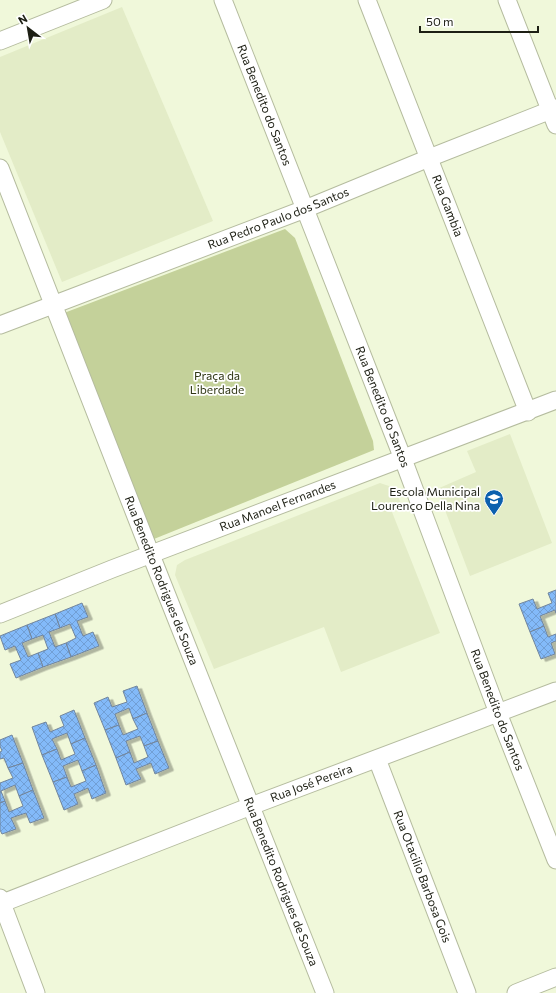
<svg xmlns="http://www.w3.org/2000/svg" width="556" height="993" font-family="Commissioner,sans-serif">
	<style>
		.built { fill: #e3ecc7 }
		.green { fill: #c4d19a }
		.building { fill: url(#building-cross-hatch); stroke: #72859b; filter: url(#shadow) }
		.lines { fill: none; stroke-linecap: round; stroke-linejoin: round }
		.minor-casing { stroke: #b5bc9f; stroke-width: 19 }
		.minor { stroke: #fff; stroke-width: 17 }
		.labels { text-anchor: middle; stroke-width: 3.5; stroke-linejoin: round; paint-order: stroke }
		.street-label { font-size: 12px; fill: #1d1f14; stroke: #fff }
		.park-label { font-size: 12px; fill: #303714; stroke: #fff }
		.poi-label { font-size: 12px; fill: #1d1f14; stroke: #fff; text-anchor: end }
	</style>
	<defs>
		<pattern id="building-cross-hatch" width="8" height="8" patternUnits="userSpaceOnUse"><rect width="8" height="8" fill="#83baf9"/><path d="M0 0l8 8M0 8l8-8" fill="none" stroke="#719fd5"/></pattern>
		<filter id="shadow"><feDropShadow dx="4.5" dy="2.5" stdDeviation="0" flood-color="#0004"/></filter>
	</defs>
	<rect width="100%" height="100%" fill="#f0f8da"/>
	<g class="built">
		<path d="M122,7L213,221L62,282L0,132V57Z"/>
		<path d="M510,434L552,543L470,576L437,489L476,472L467,451Z"/>
		<path d="M380,483L395,488L401,504L390,507L440,633L341,672L324,627L214,669L175,575L177,565L185,560Z"/>
	</g>
	<path class="green" d="M285,229L295,238L373,441L374,450L154,539H148L64,313Z"/>
	<g class="building">
		<path d="M556,590V613L555,610L540,616L544,626L530,632L519,604L533,599L537,609L552,603L548,593Z"/>
		<path d="M82,603L88,617L77,621L83,636L93,632L99,646L71,657L66,643L76,638L70,624L60,628L55,614Z"/>
		<path d="M55,614L60,628L49,632L55,647L66,643L71,657L43,667L38,653L48,649L43,635L32,639L27,625Z"/>
		<path d="M27,625L32,639L22,643L28,657L38,653L43,667L16,678L10,664L21,660L15,646L5,650L0,636Z"/>
		<path d="M544,626L548,637L556,634V641L551,643L555,654L541,659L530,632Z"/>
		<path d="M137,686L147,713L133,719L129,708L115,714L119,725L105,730L94,703L108,697L112,707L127,702L123,691Z"/>
		<path d="M74,710L85,738L71,744L67,733L52,739L57,749L42,755L32,727L46,722L50,732L64,726L60,716Z"/>
		<path d="M147,713L158,741L144,746L140,736L126,741L130,752L116,758L105,730L119,725L123,735L138,729L133,719Z"/>
		<path d="M12,735L23,763L8,768L4,758L0,759V752L2,751L0,746V740Z"/>
		<path d="M85,738L96,765L82,771L78,760L63,766L67,777L53,782L42,755L57,749L61,760L75,754L71,744Z"/>
		<path d="M158,741L169,768L155,774L151,763L136,769L141,779L126,785L116,758L130,752L134,763L148,757L144,746Z"/>
		<path d="M23,763L33,790L19,796L15,785L1,791L5,801L0,803V783L13,778L8,768Z"/>
		<path d="M96,765L106,793L92,799L88,788L74,794L78,804L64,810L53,782L67,777L71,787L86,781L82,771Z"/>
		<path d="M33,790L44,818L30,823L26,813L11,818L16,829L2,834L0,830V803L5,801L9,812L23,806L19,796Z"/>
	</g>
	<g class="lines">
		<g class="minor-casing">
			<g id="minor">
				<path id="s1" d="M223,0L403,459L498,713L556,860"/>
				<path id="s2" d="M367,0L528,412"/>
				<path d="M507,0L556,125"/>
				<path d="M0,41L103,0"/>
				<path id="s3" d="M0,168L151,555L325,993"/>
				<path id="s4" d="M0,325L305,209L429,158L556,108"/>
				<path id="s5" d="M0,614L112,569L556,400"/>
				<path id="s6" d="M377,759L467,993"/>
				<path d="M0,898L36,993"/>
				<path id="s7" d="M0,904L251,806L556,691"/>
				<path d="M516,993L556,977"/>
			</g>
		</g>
		<use href="#minor" class="minor"/>
	</g>
	<defs>
		<g id="school-pin" transform="scale(1)"><path d="M0 17L-7.5 6A9.5 9.5 0 1 1 7.5 6Z" fill="#0c60ae" stroke="#fff"/><path d="M0-5L7-2L0 1L-7-2ZM-4 1L0 2.5L4 1V4Q0 6-4 4Z" fill="#fff"/></g>
	</defs>
	<g fill-rule="evenodd">
		<use href="#school-pin" x="494" y="499"/>
	</g>
	<g class="labels">
		<g class="street-label">
			<text dy="4" stroke="none"><textPath href="#s1" startOffset="113">Rua Benedito do Santos</textPath></text>
			<text dy="4" stroke="none"><textPath href="#s2" startOffset="221">Rua Gambia</textPath></text>
			<text dy="4" stroke="none"><textPath href="#s4" startOffset="298">Rua Pedro Paulo dos Santos</textPath></text>
			<text dy="4" stroke="none"><textPath href="#s1" startOffset="437">Rua Benedito do Santos</textPath></text>
			<text dy="4" stroke="none"><textPath href="#s5" startOffset="298">Rua Manoel Fernandes</textPath></text>
			<text dy="4" stroke="none"><textPath href="#s3" startOffset="443">Rua Benedito Rodrigues de Souza</textPath></text>
			<text dy="4" stroke="none"><textPath href="#s1" startOffset="761">Rua Benedito do Santos</textPath></text>
			<text dy="4" stroke="none"><textPath href="#s7" startOffset="334">Rua José Pereira</textPath></text>
			<text dy="4" stroke="none"><textPath href="#s6" startOffset="126">Rua Otacilio Barbosa Gois</textPath></text>
			<text dy="4" stroke="none"><textPath href="#s3" startOffset="767">Rua Benedito Rodrigues de Souza</textPath></text>
		</g>
		<g class="park-label">
			<text x="217" y="380">Praça da<tspan x="217" dy="14">Liberdade</tspan></text>
		</g>
		<g class="poi-label">
			<text x="480" y="496">Escola Municipal<tspan x="480" dy="14">Lourenço Della Nina</tspan></text>
		</g>
	</g>
	<g transform="translate(28 28) rotate(329)" stroke="#ffffff" stroke-width="3" paint-order="stroke">
	<path d="M0-3L7 15L0 10L-7 15Z" fill="#1d1f14"/>
	<text y="-6" font-size="11" font-weight="bold" text-anchor="middle" fill="#1d1f14">N</text>
	</g>
	<path d="M420 26v6h118v-6" fill="none" stroke="#1d1f14" stroke-width="2"/>
	<text x="426" y="26" font-size="12" fill="#1d1f14" stroke="#ffffff" stroke-width="3" paint-order="stroke">50 m</text>
</svg>
